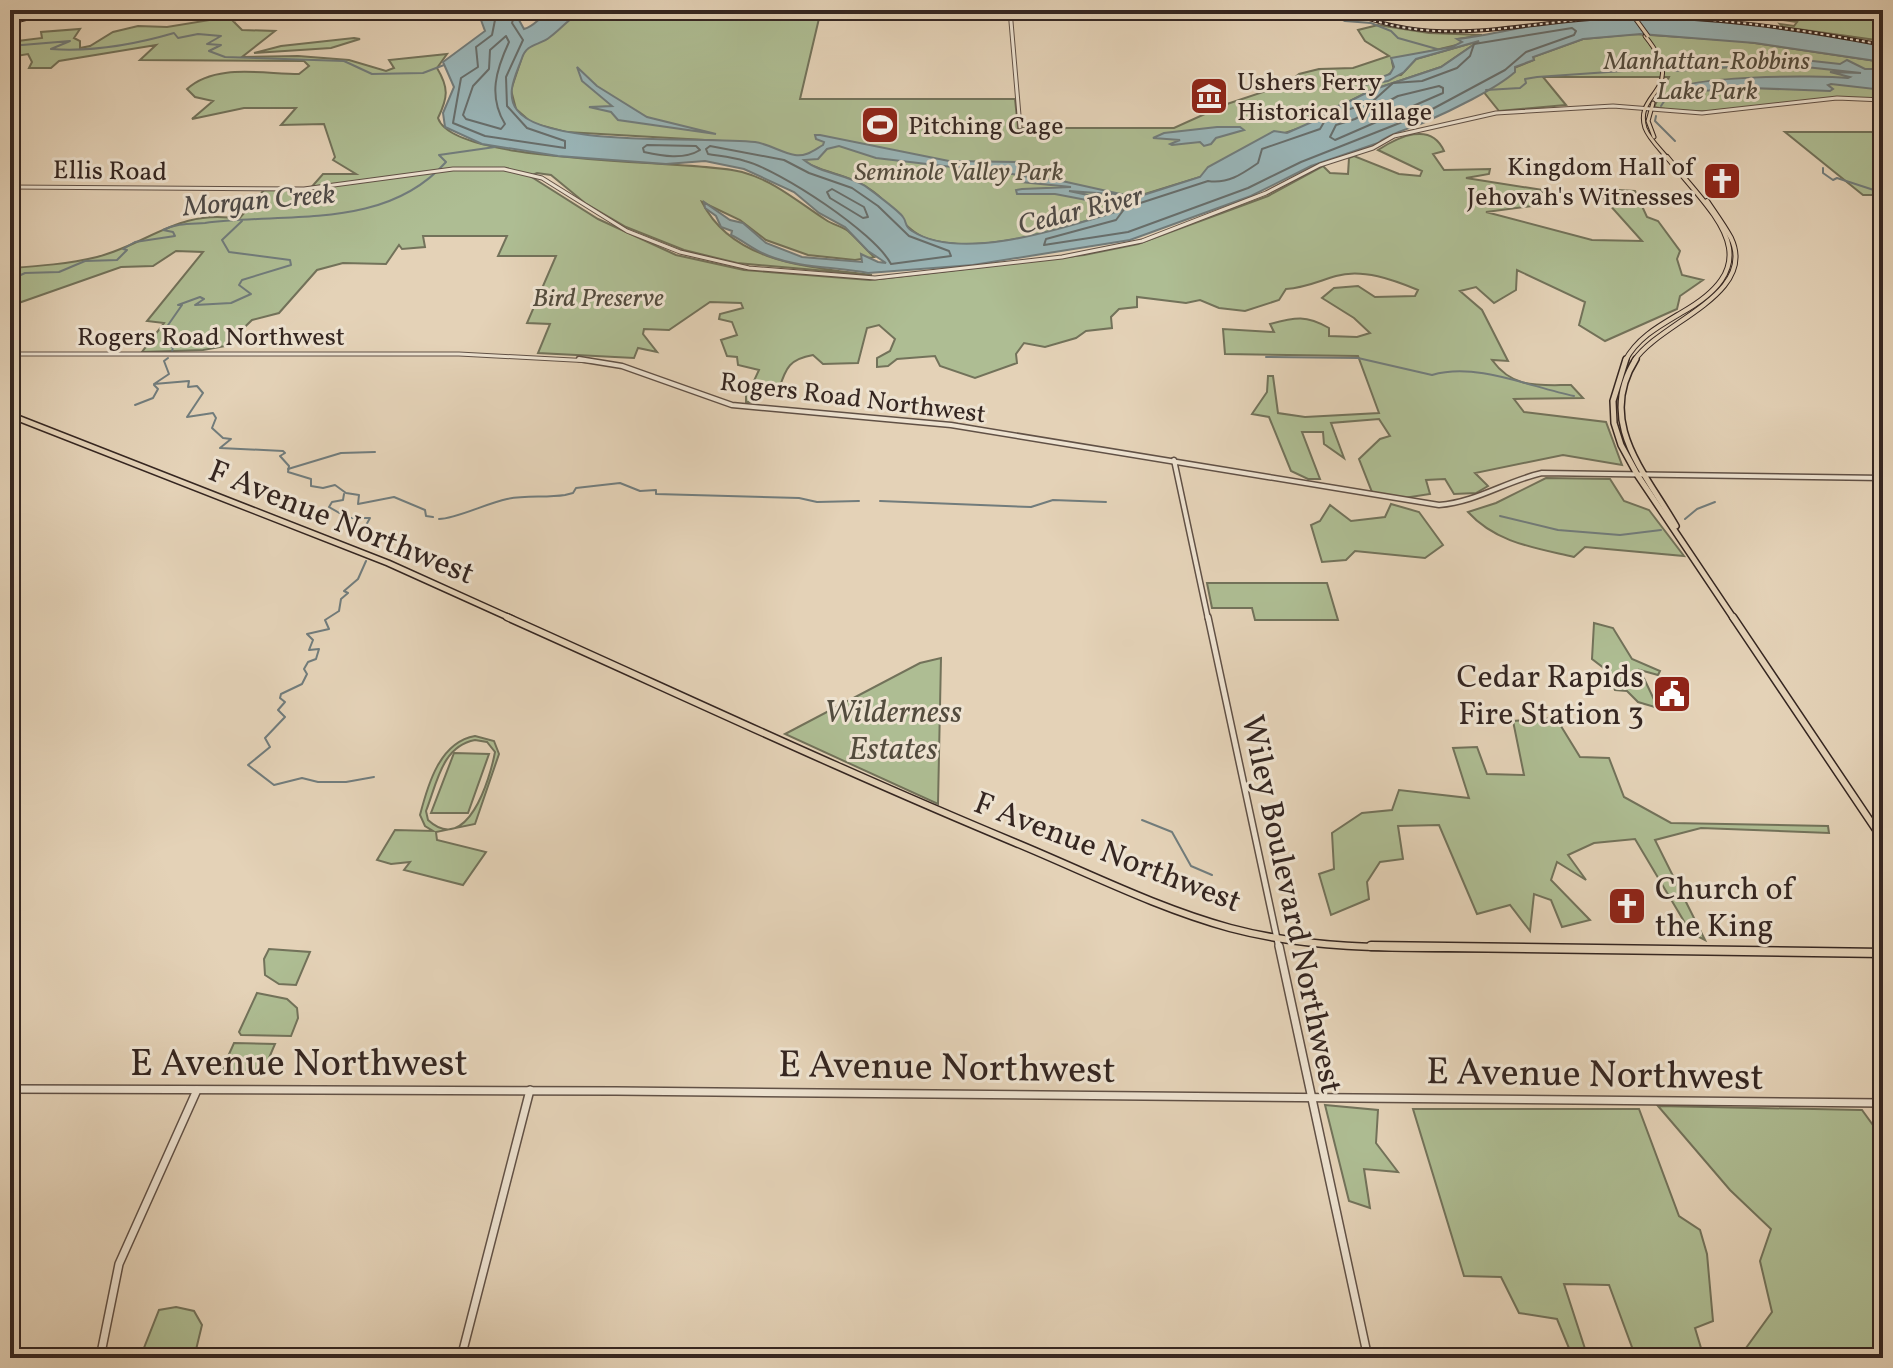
<svg xmlns="http://www.w3.org/2000/svg" width="1893" height="1368" font-family="Vollkorn,serif">
	<style>
		.green { fill: #aebd93; stroke: #72725a; stroke-width: 2; fill-rule: evenodd }
		.water { fill: #99b5b8; stroke: #717c7c; stroke-width: 2 }
		.lines { fill: none; stroke-linecap: round; stroke-linejoin: round }
		.shore { stroke: #676e6c; stroke-width: 2 }
		.stream-far1 { stroke: #717c7c; stroke-width: 2 }
		.stream { stroke: #717c7c; stroke-width: 3 }
		.minor-far3-casing { stroke: #615146; stroke-width: 5 }
		.minor-far2-casing { stroke: #615146; stroke-width: 7 }
		.minor-far1-casing { stroke: #615146; stroke-width: 8 }
		.minor-casing { stroke: #615146; stroke-width: 10 }
		.major-far4-casing { stroke: #352621; stroke-width: 5 }
		.major-far3-casing { stroke: #352621; stroke-width: 6 }
		.major-far2-casing { stroke: #352621; stroke-width: 8 }
		.major-far1-casing { stroke: #352621; stroke-width: 9 }
		.major-casing { stroke: #352621; stroke-width: 11 }
		.highway-casing { stroke: #352621; stroke-width: 6 }
		.minor-far3 { stroke: #ede2d0; stroke-width: 3 }
		.minor-far2 { stroke: #ede2d0; stroke-width: 4 }
		.minor-far1 { stroke: #ede2d0; stroke-width: 5 }
		.minor { stroke: #ede2d0; stroke-width: 7 }
		.major-far4 { stroke: #e4d2b7; stroke-width: 3 }
		.major-far3 { stroke: #e4d2b7; stroke-width: 4 }
		.major-far2 { stroke: #e4d2b7; stroke-width: 5 }
		.major-far1 { stroke: #e4d2b7; stroke-width: 6 }
		.major { stroke: #e4d2b7; stroke-width: 8 }
		.highway { stroke: #e4d2b7; stroke-width: 4 }
		.rail-casing { stroke: #352621; stroke-width: 4 }
		.rail { stroke: #ede2d0; stroke-width: 2; stroke-dasharray: 3; stroke-linecap: butt }
		.major-bridge-casing { stroke: #352621; stroke-width: 5; stroke-linecap: butt }
		.major-bridge { stroke: #e4d2b7; stroke-width: 3 }
		.labels { text-anchor: middle; stroke-width: 6; stroke-linejoin: round; paint-order: stroke }
		.far-park-label { font-size: 26px; font-style: italic; fill: #534c3e; stroke: #ede2d0 }
		.far-poi-label { font-size: 26px; fill: #352621; stroke: #ede2d0; text-anchor: start }
		.far-street-label { font-size: 26px; fill: #352621; stroke: #ede2d0 }
		.far-water-label { font-size: 28px; font-style: italic; fill: #4e4a47; stroke: #ede2d0 }
		.street-label { font-size: 32px; fill: #352621; stroke: #ede2d0 }
		.poi-label { font-size: 32px; fill: #352621; stroke: #ede2d0; text-anchor: end }
		.park-label { font-size: 32px; font-style: italic; fill: #534c3e; stroke: #ede2d0 }
		.near-street-label { font-size: 38px; fill: #352621; stroke: #ede2d0 }
	</style>
	<rect width="100%" height="100%" fill="#e4d2b7"/>
	<filter id="stains"><feTurbulence type="fractalNoise" baseFrequency=".0025" numOctaves="4"/><feColorMatrix values="0 0 0 0 .2 0 0 0 0 .09 0 0 0 0 .02 0 0 0 .5 -.17"/></filter>
	<radialGradient id="worn" r=".72"><stop offset=".6" stop-color="#630" stop-opacity="0"/><stop offset="1" stop-color="#630" stop-opacity=".3"/></radialGradient>
	<g class="green">
		<path d="M210,10H229L243,18L233,21L242,30L275,31L242,57L298,56L349,60L386,71L394,68L389,60L447,54L437,68C449,88 448,97 438,118C453,166 693,159 742,172C775,181 798,202 826,220C833,225 842,226 848,231C857,239 866,249 874,257L855,260L808,255L766,240L740,220L702,202C733,264 811,267 872,275L737,263L684,250L626,227L585,203L551,175L537,173L530,176L598,219L676,255L744,270L870,280L1084,255L1138,244L1268,196L1323,166L1330,173L1348,174L1349,158L1354,156L1399,174L1420,176L1422,171L1378,150C1398,137 1431,121 1444,151L1433,154L1444,170L1490,169L1489,174L1466,178L1549,191L1533,193L1532,206L1486,212L1592,240L1642,241L1598,192L1600,189L1635,191L1647,217L1658,221L1680,251L1677,259L1682,275L1703,280L1680,296L1677,309L1605,341L1579,325L1585,302L1517,270L1516,290L1494,303L1476,287L1460,291L1482,310L1508,361L1492,360C1513,389 1538,385 1571,385L1583,398L1514,399L1524,412L1606,422L1622,465L1563,455L1475,473L1488,486L1476,493L1454,494L1445,479L1426,480L1430,494L1404,498L1372,492L1359,459L1380,439L1390,436L1379,419L1331,423L1344,458L1324,444L1323,432H1302L1320,479H1308L1291,471L1269,417L1252,414L1267,392L1268,376H1273L1278,413L1305,417L1379,413L1358,356L1225,354L1223,329L1274,332L1270,324C1296,317 1306,315 1329,328V336L1357,337L1370,333L1354,318L1322,298L1334,288L1358,286L1375,297L1415,296L1418,290C1394,280 1362,268 1336,276C1319,281 1305,288 1286,289L1279,300L1245,311L1219,308L1200,300L1186,303L1137,297V307L1119,309L1111,317L1112,328L1086,331L1076,338L1045,347L1024,343L1016,354L1017,363L975,378L940,366L935,356L897,359L888,366L877,367V358L890,351L895,339L879,325L867,328L858,363L823,364L813,355C790,359 786,367 779,389L766,393L758,402H746V389L753,383L759,370L738,365L737,357L727,356L721,340L737,335L732,322L719,319L720,314L743,308L741,303L710,302L669,330L644,329L643,334L657,352L638,348L634,358L538,353L550,324L527,323L556,256H498L507,236H423L425,247L402,249L399,245L386,264L343,263L317,270L279,313L252,320L225,346L203,350L142,352L164,323L147,321L203,252L176,251L153,266L121,267L10,306V268C39,266 68,264 97,257C148,244 180,208 239,219L264,190H309L323,174H356L333,160L335,157L324,124L281,125L296,108H244L192,119L213,101L195,97L187,89C215,63 263,74 299,74L309,66L304,61L140,60L156,45L59,61L51,68H29L32,62L28,54L10,57V42L42,38L41,32L80,29L74,38L80,41V48L90,46L113,32L138,26L167,27L210,20Z"/>
		<path d="M590,10H821L800,99H1015L1018,128H1174L1227,104L1287,84L1299,74L1319,69L1353,68L1389,56L1365,41L1358,30L1378,25L1429,33L1482,35L1458,39L1462,40L1461,44L1398,59L1392,62L1394,70L1387,76L1401,75L1416,59L1479,41L1441,67L1372,90L1342,105L1308,113L1315,114L1313,118L1332,113L1306,126L1257,142L1222,160L1200,177L1109,205L1108,209L1135,203L1119,211C1065,227 984,256 928,239C905,232 893,206 874,192C855,177 834,175 813,166C794,158 777,149 757,143L566,132L532,123L516,109L511,90L523,54L529,46L547,39L567,20L575,16L572,14Z"/>
		<path d="M1803,10H1862L1883,14V41L1783,27L1780,24L1794,26L1797,22L1761,17Z"/>
		<path d="M1635,34L1741,41L1883,62V99C1807,93 1729,122 1654,107L1669,77H1543L1566,105L1499,111L1483,91L1502,81L1514,68L1534,60L1533,57L1583,39Z"/>
		<path d="M354,38L360,39L331,48L254,53L281,46Z"/>
		<path d="M1785,132H1883V195H1863Z"/>
		<path d="M1546,478L1610,479L1624,501L1649,510L1684,556L1585,547L1574,557C1536,548 1496,543 1468,512L1496,503Z"/>
		<path d="M1391,504L1419,512L1443,545L1425,558L1355,551L1346,560L1322,562L1311,525L1320,521L1330,505L1351,521L1385,517Z"/>
		<path d="M1207,583H1327L1338,620H1255L1252,608H1212Z"/>
		<path d="M1594,623L1613,628L1632,659L1660,671L1658,675L1640,670L1658,708L1638,702L1627,691L1615,690L1605,669L1592,659Z"/>
		<path d="M941,658L938,804L785,734L920,663Z"/>
		<path d="M1556,718L1580,757L1609,758L1624,797L1671,823L1828,826L1829,833L1701,828L1655,840L1705,940L1691,933L1635,839L1594,843L1568,855L1586,880L1557,862L1551,880L1590,920L1562,927L1551,900L1534,894L1530,931L1510,905L1477,914L1439,825L1398,826L1403,859L1380,862L1367,882L1369,899L1331,915L1319,874L1334,869L1332,833L1362,813L1392,810L1399,790L1469,798L1453,748L1477,747L1487,774L1524,775L1513,721Z"/>
		<path d="M475,736L494,741L499,754L475,824L436,832L437,840L486,852L463,885L404,870L410,862L391,864L377,860L395,830L433,831L425,826L420,815C428,784 440,742 475,736ZM475,740L487,742L495,752C490,779 467,856 428,820L426,811C437,783 442,746 475,740Z"/>
		<path d="M454,753L489,754L468,813H431Z"/>
		<path d="M269,949L310,952L296,985L279,984L265,975L264,959Z"/>
		<path d="M257,993L287,999L297,1008L298,1018L291,1036L241,1035L239,1032Z"/>
		<path d="M234,1043L275,1044L263,1072H221Z"/>
		<path d="M1325,1105L1378,1110L1376,1143L1398,1172L1364,1169L1370,1208L1349,1201Z"/>
		<path d="M1658,1106L1862,1110L1883,1139V1358H1747L1746,1348L1772,1312L1760,1261L1771,1229L1730,1190Z"/>
		<path d="M1413,1109H1639L1679,1216L1700,1230L1707,1254L1713,1321L1695,1328L1704,1358H1636L1609,1285L1564,1284L1588,1358H1573L1557,1319L1519,1313L1501,1277L1464,1276Z"/>
		<path d="M176,1307L194,1311L202,1325L194,1358H140L159,1310Z"/>
	</g>
	<g class="water">
		<path d="M491,10H529L519,20L524,29C535,26 538,18 547,14C561,8 576,10 590,10C570,15 567,24 550,37C539,46 527,43 522,58C516,75 505,94 517,110C545,148 704,136 755,142C769,144 782,153 795,155C806,157 814,150 823,145L824,142L816,139L815,135H820L949,161L1020,162L1034,167L1027,169L1029,173L1022,176L1062,181L1125,195L1069,191L1111,200L1097,202L1055,194H1017L1016,190L1022,189L1071,187L1021,182L1017,177L1020,175L876,158L839,146L827,149L818,159L804,160C821,174 847,174 865,186C872,191 899,211 903,217C907,222 904,226 912,231C962,263 1066,227 1119,211L1134,203L1113,209L1106,207L1200,177L1208,167L1274,131L1287,133L1330,114L1305,120L1312,114H1305L1342,105L1372,90L1441,67L1479,41L1416,59L1404,72L1388,81L1358,86L1390,74L1394,67L1391,58L1452,47L1462,42L1457,39C1496,35 1532,23 1571,20C1674,11 1782,27 1883,45V62L1755,43L1641,34L1583,39L1533,57L1534,60L1515,67V72C1496,89 1450,111 1425,122C1410,129 1391,132 1378,143L1311,166L1251,196L1130,240L973,265L868,273C837,267 799,268 769,256C755,251 744,241 731,235L732,231L721,227L716,216L705,208L704,202L730,220L743,223L766,243L802,257L862,262L861,254L878,262L886,263L868,251L845,227L819,213L794,192L744,169L705,161L666,164L558,156L482,144L445,127L443,113L454,87L443,62L485,31L481,20Z"/>
		<path d="M1785,58L1840,64L1847,60L1865,69H1883V75H1880L1883,76V90L1831,84L1828,85L1833,89L1830,91L1750,88L1669,93C1681,75 1819,75 1848,78L1850,77L1830,72L1861,73L1778,64L1674,71L1679,69L1678,65L1697,66L1713,59H1716L1712,62C1737,60 1768,66 1785,58Z"/>
		<path d="M577,67L597,86L647,117L716,134L618,120L611,112L589,107L612,106L582,81Z"/>
		<path d="M1217,127H1240L1244,130L1216,138L1211,144L1204,146L1200,142L1172,145L1170,144L1180,140L1153,138L1164,133Z"/>
	</g>
	<g class="lines">
		<g class="shore">
			<path d="M497,10L492,35L476,47L478,67L461,78L453,123L485,136L565,148V141L527,128L507,106L506,77L523,40L512,23L516,10"/>
			<path d="M1572,28L1576,31L1574,35L1526,52L1505,70L1425,113L1301,162L1248,188L1128,232L1044,245L1046,239L1116,220L1125,208L1208,181C1228,184 1242,174 1258,163L1262,149L1320,129L1327,117L1373,101L1393,83L1422,81L1457,68L1470,56L1474,44Z"/>
			<path d="M506,36L509,42C496,70 488,96 505,124L501,129L466,119L463,115L473,86L489,69L490,50Z"/>
			<path d="M1439,86L1443,88V93L1335,140L1330,137L1336,125L1355,119L1398,96Z"/>
			<path d="M647,145L696,146L700,150C684,160 662,156 644,152L643,148Z"/>
			<path d="M710,146L784,160L809,173L852,188L878,206L909,236L949,251L951,256L891,264C875,233 780,170 745,161C733,157 720,156 708,154L706,149Z"/>
			<path d="M832,189L864,207L868,217L863,218L830,198L827,192Z"/>
		</g>
		<g class="stream-far1">
			<path d="M1320,10L1341,15H1333L1345,21L1371,23L1391,31L1398,38L1437,49"/>
			<path d="M10,46L70,41L51,49C93,52 133,45 174,33L178,38L198,34L221,36L207,44L221,45L209,51L225,57L344,61L372,74L423,73L444,65"/>
			<path d="M1486,90L1520,88L1526,83L1525,79L1537,77L1652,69"/>
			<path d="M1661,106L1667,97"/>
			<path d="M1656,116L1655,121L1675,141"/>
			<path d="M1823,168V173L1833,180L1837,178L1883,193"/>
			<path d="M10,280L25,273L59,272L85,261L117,260L127,250L123,249L135,242L175,236L173,232L163,230C177,223 190,224 205,223C287,212 385,231 446,162L439,155L495,147"/>
			<path d="M172,352L173,347L168,346L166,328L182,305H178L200,297L204,299L195,305L231,303L251,294L239,285L242,280L291,265L290,260L229,252L222,240L242,221"/>
			<path d="M1266,357L1358,358L1432,375C1477,362 1530,387 1574,396"/>
			<path d="M168,358L164,361L169,374L154,384L189,381L188,387L197,386L203,393L187,417L213,413L216,418L212,428L223,438L231,439L220,448L283,451L285,453L280,456L289,466L288,472L311,479V486L323,488L335,485L346,493L359,495L358,504L394,497L425,510L426,516L433,517"/>
			<path d="M135,405L153,398L158,389L154,385"/>
			<path d="M288,469L341,453L375,452"/>
			<path d="M344,494L343,500L332,502L329,507L348,518H370L365,527L372,528L374,536H377L374,547"/>
			<path d="M880,501L1031,507L1053,500L1106,502"/>
			<path d="M1500,516L1558,530L1620,535L1661,530"/>
			<path d="M439,519C456,519 487,503 507,499C526,495 546,498 565,495L573,493L576,488L620,483L640,491L656,490V494L799,498L817,502L859,501"/>
			<path d="M1685,519L1697,509L1715,502"/>
			<path d="M366,561L358,579L344,591L348,593L341,599L339,611L325,620L329,629L307,634L313,640L309,650L319,649L316,659L308,662L304,669L307,674L302,684L281,694L280,698L285,702L278,710L285,717L265,738L270,747L248,765L274,785L302,778L318,782H346L374,777"/>
			<path d="M1142,820L1172,832L1191,866L1212,875"/>
		</g>
		<path class="stream" d="M1237,1352L1240,1358"/>
		<g class="minor-far3-casing">
			<g id="minor-far3">
				<path d="M1010,10L1020,127"/>
				<path d="M604,12L626,10"/>
				<path d="M10,187L304,189L453,169H504L542,178L627,231L680,252L749,268L875,278L1062,257L1142,241L1266,193L1320,165L1373,148L1394,136L1496,113L1613,106L1702,113L1837,98L1883,100"/>
				<path d="M10,354H459L591,361"/>
			</g>
		</g>
		<g class="minor-far2-casing">
			<g id="minor-far2">
				<path d="M579,359L622,366L732,405L951,425L1439,505C1477,502 1506,481 1542,473L1883,478"/>
				<path d="M1174,460L1208,619"/>
			</g>
		</g>
		<g class="minor-far1-casing">
			<path id="minor-far1" d="M1208,617L1279,948"/>
		</g>
		<g class="minor-casing">
			<g id="minor">
				<path d="M1279,946L1368,1358"/>
				<path d="M10,1089L616,1091L1883,1103"/>
				<path d="M100,1358L119,1264L197,1090"/>
				<path d="M461,1358L530,1090"/>
			</g>
		</g>
		<g class="major-far4-casing">
			<g id="major-far4">
				<path d="M1625,10L1628,14"/>
				<path d="M1645,36C1690,91 1633,91 1645,128C1649,139 1661,150 1668,159"/>
				<path d="M1653,103L1648,121L1654,137"/>
			</g>
		</g>
		<g class="major-far3-casing">
			<g id="major-far3">
				<path d="M1625,361C1637,338 1659,326 1681,313C1774,261 1713,215 1667,157"/>
				<path d="M1634,361C1659,322 1758,295 1731,238C1724,225 1715,213 1707,201"/>
			</g>
		</g>
		<g class="major-far2-casing">
			<g id="major-far2">
				<path d="M1626,359L1613,401L1614,423L1621,445L1638,476L1734,619"/>
				<path d="M1636,359C1596,422 1645,472 1676,526"/>
				<path d="M10,415L388,563L512,619"/>
			</g>
		</g>
		<g class="major-far1-casing">
			<g id="major-far1">
				<path d="M507,617C677,693 845,772 1016,843C1086,872 1157,908 1230,928C1323,953 1424,947 1520,948"/>
				<path d="M1733,617L1883,840"/>
			</g>
		</g>
		<g class="major-casing">
			<path id="major" d="M1371,946L1883,953"/>
		</g>
		<g class="highway-casing">
			<g id="highway">
				<path d="M10,13L29,10"/>
				<path d="M10,22L57,10"/>
			</g>
		</g>
		<use href="#minor-far3" class="minor-far3"/>
		<use href="#minor-far2" class="minor-far2"/>
		<use href="#minor-far1" class="minor-far1"/>
		<use href="#minor" class="minor"/>
		<use href="#major-far4" class="major-far4"/>
		<use href="#major-far3" class="major-far3"/>
		<use href="#major-far2" class="major-far2"/>
		<use href="#major-far1" class="major-far1"/>
		<use href="#major" class="major"/>
		<use href="#highway" class="highway"/>
		<g class="rail-casing">
			<path id="rail" d="M1345,10C1444,53 1527,18 1628,17C1714,16 1799,29 1883,45"/>
		</g>
		<use href="#rail" class="rail"/>
		<g class="major-bridge-casing">
			<path id="major-bridge" d="M1632,14L1648,36"/>
		</g>
		<use href="#major-bridge" class="major-bridge"/>
	</g>
	<defs>
		<g id="museum-square" transform="scale(2)"><rect x="-9" y="-9" width="18" height="18" rx="4" fill="#8f2418" stroke="#ede2d0"/><path d="M0-6L6-3V-2H-6V-3ZM-5-1h2V3h-2ZM-1-1h2V3h-2ZM3-1h2V3H3ZM-6 4H6V6H-6Z" fill="#fff"/></g>
		<g id="stadium-square" transform="scale(2)"><rect x="-9" y="-9" width="18" height="18" rx="4" fill="#8f2418" stroke="#ede2d0"/><path d="M0-5a6.5 5 0 1 0 0 10a6.5 5 0 1 0 0-10ZM-3.5-1.8h7v3.6h-7Z" fill="#fff"/></g>
		<g id="church-square" transform="scale(2)"><rect x="-9" y="-9" width="18" height="18" rx="4" fill="#8f2418" stroke="#ede2d0"/><path d="M-1.2-6h2.4v3.5h3.3v2.4h-3.3V6h-2.4V-.1h-3.3v-2.4h3.3Z" fill="#fff"/></g>
		<g id="civic-square" transform="scale(2)"><rect x="-9" y="-9" width="18" height="18" rx="4" fill="#8f2418" stroke="#ede2d0"/><path d="M-.6-6.5H3V-4.5H.6V-3L4-1V1h2V6H-6V1h2V-1L-.6-3ZM-1.2 2.5V6h2.4V2.5Z" fill="#fff"/></g>
	</defs>
	<g fill-rule="evenodd">
		<use href="#museum-square" x="1209" y="96"/>
		<use href="#stadium-square" x="880" y="125"/>
		<use href="#church-square" x="1722" y="181"/>
		<use href="#civic-square" x="1672" y="694"/>
		<use href="#church-square" x="1627" y="906"/>
	</g>
	<g class="labels">
		<g class="far-park-label">
			<text x="1707" y="69">Manhattan-Robbins<tspan x="1707" dy="30">Lake Park</tspan></text>
			<text x="959" y="180">Seminole Valley Park</text>
			<text x="598" y="306">Bird Preserve</text>
		</g>
		<g class="far-poi-label">
			<text x="1237" y="90">Ushers Ferry<tspan x="1237" dy="30">Historical Village</tspan></text>
			<text x="908" y="134">Pitching Cage</text>
			<text x="1694" y="175" text-anchor="end">Kingdom Hall of<tspan x="1694" dy="30">Jehovah's Witnesses</tspan></text>
		</g>
		<g class="far-street-label">
			<text transform="translate(110 170) rotate(1)" y="9">Ellis Road</text>
			<text x="211" y="345">Rogers Road Northwest</text>
			<text transform="translate(853 397) rotate(7)" y="9">Rogers Road Northwest</text>
		</g>
		<g class="far-water-label">
			<text transform="translate(259 199) rotate(-5)" y="10">Morgan Creek</text>
			<text transform="translate(1080 209) rotate(-14)" y="10">Cedar River</text>
		</g>
		<g class="street-label">
			<text transform="translate(342 521) rotate(22)" y="11">F Avenue Northwest</text>
			<text transform="translate(1108 851) rotate(21)" y="11">F Avenue Northwest</text>
			<text transform="translate(1293 904) rotate(78)" y="11">Wiley Boulevard Northwest</text>
		</g>
		<g class="poi-label">
			<text x="1644" y="687">Cedar Rapids<tspan x="1644" dy="37">Fire Station 3</tspan></text>
			<text x="1655" y="899" text-anchor="start">Church of<tspan x="1655" dy="37">the King</tspan></text>
		</g>
		<g class="park-label">
			<text x="893" y="722">Wilderness<tspan x="893" dy="37">Estates</tspan></text>
		</g>
		<g class="near-street-label">
			<text x="299" y="1075">E Avenue Northwest</text>
			<text transform="translate(947 1066) rotate(1)" y="13">E Avenue Northwest</text>
			<text transform="translate(1595 1073) rotate(1)" y="13">E Avenue Northwest</text>
		</g>
	</g>
	<rect width="1893" height="1368" fill="none" stroke="#e4d2b7" stroke-width="40"/>
	<rect x="12" y="12" width="1869" height="1344" fill="none" stroke="#352621" stroke-width="4"/>
	<rect x="20" y="20" width="1853" height="1328" fill="none" stroke="#352621" stroke-width="2"/>
	<rect width="100%" height="100%" filter="url(#stains)"/>
	<rect width="100%" height="100%" fill="url(#worn)"/>
</svg>
